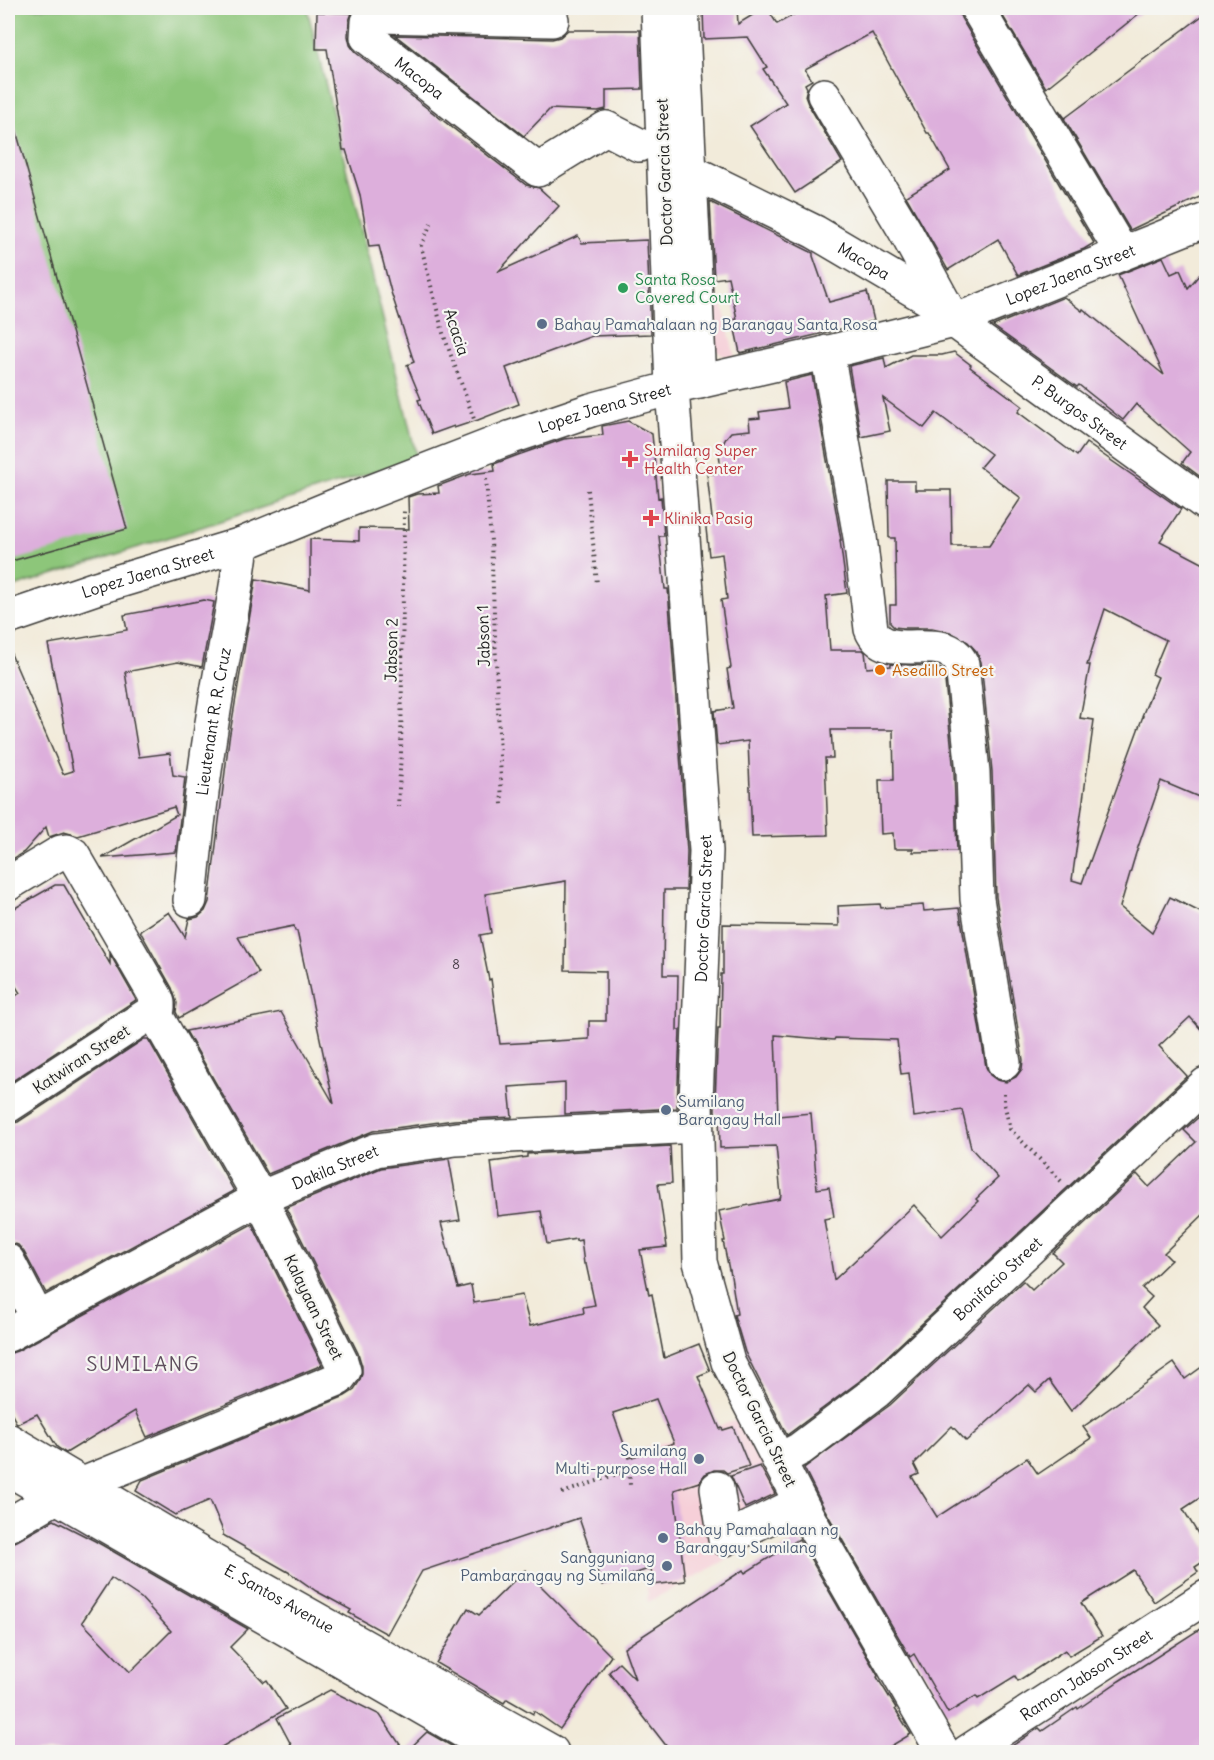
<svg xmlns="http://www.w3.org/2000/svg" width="1214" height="1760" font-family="Delius,sans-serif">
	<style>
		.built { fill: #f6cfd8 }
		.green { fill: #8dc67a; stroke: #54714b; stroke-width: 1.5 }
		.building { fill: #ddafdc; fill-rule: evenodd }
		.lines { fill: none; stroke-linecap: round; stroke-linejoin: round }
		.minor-casing { stroke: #3c3b38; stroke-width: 36 }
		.major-casing { stroke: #3c3b38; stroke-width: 36 }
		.path { stroke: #3c3b38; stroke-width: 4; stroke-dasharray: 1.5 4.5; stroke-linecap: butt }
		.minor { stroke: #fff; stroke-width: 33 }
		.major { stroke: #fff; stroke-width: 33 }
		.leisure-dot { fill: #2e9e5b; stroke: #f6f6f2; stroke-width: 2 }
		.service-dot { fill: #5c6f8a; stroke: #f6f6f2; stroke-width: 2 }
		.health-dot { fill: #e0444e; stroke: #f6f6f2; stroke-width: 2 }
		.food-dot { fill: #e8710a; stroke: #f6f6f2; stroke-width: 2 }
		.labels { text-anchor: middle; stroke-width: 4.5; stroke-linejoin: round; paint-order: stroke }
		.number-label { font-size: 14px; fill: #4c414c }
		.street-label { font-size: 16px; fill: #1c1c1c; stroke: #f6f6f2 }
		.leisure-label { font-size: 16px; fill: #27864d; stroke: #f6f6f2; text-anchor: start }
		.service-label { font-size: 16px; fill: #4e5e75; stroke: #f6f6f2; text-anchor: start }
		.health-label { font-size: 16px; fill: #be3a42; stroke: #f6f6f2; text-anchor: start }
		.food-label { font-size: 16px; fill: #c56008; stroke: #f6f6f2; text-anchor: start }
		.quarter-label { font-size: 20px; letter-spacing: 1.5px; fill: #604f5f; stroke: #f6f6f2 }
	</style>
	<rect width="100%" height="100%" fill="#f6f6f2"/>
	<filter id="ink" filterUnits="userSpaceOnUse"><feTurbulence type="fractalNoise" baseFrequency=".0167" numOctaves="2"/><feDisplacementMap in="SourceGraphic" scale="12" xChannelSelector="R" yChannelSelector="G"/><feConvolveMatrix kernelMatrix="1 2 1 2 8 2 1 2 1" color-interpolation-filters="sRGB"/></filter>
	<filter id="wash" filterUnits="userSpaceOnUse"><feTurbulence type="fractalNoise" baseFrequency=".008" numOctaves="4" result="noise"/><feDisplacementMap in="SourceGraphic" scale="24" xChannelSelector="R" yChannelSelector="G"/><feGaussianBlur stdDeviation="1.35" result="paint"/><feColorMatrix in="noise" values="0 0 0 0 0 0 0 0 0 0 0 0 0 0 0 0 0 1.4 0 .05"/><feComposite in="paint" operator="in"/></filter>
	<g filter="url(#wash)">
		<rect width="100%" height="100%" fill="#f2ebda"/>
		<g class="built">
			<path d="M722,303L735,358L722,355L706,341L703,307Z"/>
			<path d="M742,1419L795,1523L648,1602L638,1450Z"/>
		</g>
		<path class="green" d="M8,8H307L417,458L8,589Z"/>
		<g id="blocks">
			<g class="building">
				<path d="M737,8L738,24L764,8H767L777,24L806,8H958L961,18L1094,243L1084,249L1018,275L998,239L948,270L906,196L950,170L929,133H927L872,33L805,69L812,80L805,84L807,88L805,96L808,104L842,162L795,193L750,126L786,103L763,69L767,67L748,37L704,39L703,10Z"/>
				<path d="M998,8H1146L1046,88Z"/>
				<path d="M317,12L352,13L349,21L348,36L350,45L355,52L526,185L539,188L559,206L498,272L578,236L582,243L647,240L651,334L592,336L506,368L519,404L478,420L454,428V426L432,434L418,400L421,399L407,365L414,362L391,292L379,246L369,247L360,195L346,150H343L327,49H316Z"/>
				<path d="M1206,13V194L1130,230L1059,110L1065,118Z"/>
				<path d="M568,30H640L642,89L606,90V109L598,111L550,109L524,136L395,35L552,39L560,37Z"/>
				<path d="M14,123L127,529L8,562V124Z"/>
				<path d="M710,202L813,253V256L829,302L867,292L874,321L740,353L733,320L737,319L728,277L714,279Z"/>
				<path d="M1163,257L1171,274L1180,270L1188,288L1206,267V481L1182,463L1190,452L1136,404L1123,420L1079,385L1077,387L993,326L1064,297L1082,311L1083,309L1164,375L1118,275Z"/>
				<path d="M954,352L971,365L970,367L1022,406L1018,412L1077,456L1086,443L1181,509L1160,541L1206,565V800L1161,781L1136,853L1120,907L1152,933L1170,897L1206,915V1035L1190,1017L1159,1046L1187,1076L865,1377L787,1435L745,1352L734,1315L737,1314L730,1270H729L723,1241H725L719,1211L780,1199L781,1195L776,1146L720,1148L719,1114H715V1101L718,1029H720L721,974H723V924L839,926L838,906L880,904L881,908L923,905L924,911L959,908L986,1067L990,1075L997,1080L1006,1082L1016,1077L1022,1069L1023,1060L996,897L992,771L981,662L977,652L968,642L950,632L932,628H903L894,627L890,623V605H896L895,538H889L888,481H915V490H951L952,546H989L1021,498L980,467L991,454L936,413L924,428L883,398L890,431L861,437L849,366L884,358L886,368L911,355H942ZM1105,609L1166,640L1152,674L1158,677L1142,716H1143L1082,883L1072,880L1094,720L1080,718L1090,665H1087ZM775,1035L834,1040L835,1038L897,1040L901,1074L909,1073L914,1117L962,1110L971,1148L998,1178L976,1199L978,1201L942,1236L914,1205L834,1280L824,1219L834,1217L829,1187L817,1189L811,1113L778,1116Z"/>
				<path d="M812,375L841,540H840L847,593L826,596L830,650H863L865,652L867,668L891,666V664L928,666L937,667L944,671L954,773L957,851L913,852V849H894L893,833L881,834L879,780H894L893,730H831L833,758H825L828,835L752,837L748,741L717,745L714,711L733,708L727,669L731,668L721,600L727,599L722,554L709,556L705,519L712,518L707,474L721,473L719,452L726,438L731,432L750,430L749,419L760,418L759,412L788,408L784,382Z"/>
				<path d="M628,421L652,434L658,498L661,497L664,536H659L665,589H668L687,851L686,890H664L663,975H678L677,1030H680L677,1108L565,1114V1083L509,1087L512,1117L454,1120L373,1131L268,1174L186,1031L281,1012L334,1104L297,931H295L294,926L238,937L259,973L179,1018L176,1012L177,1003L172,988L140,931L169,912L185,937L189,919L198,917L205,911L209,902L229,739L256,579L310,590V539L359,541V528L409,529L408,497L417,494L439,493L438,486L470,474L495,471L494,464L518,455L564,439L603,435L602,426ZM566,881L565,970L606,971V1021H589V1039L500,1044L491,979L489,980L480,935L491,933L485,894Z"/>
				<path d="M204,600L214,602L202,667L178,662L125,672L139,757L170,753L173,775L185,777L176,852L102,858L177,815L174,807L78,836L64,832L49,837L46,827L24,852L8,862V647L63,774L73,771L48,644L127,630L124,615Z"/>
				<path d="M55,885H64L110,964V954L136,1000L8,1084V1001L20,993L8,974V912Z"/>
				<path d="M144,1039H148L234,1191L46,1293L24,1252L18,1245L8,1242V1124L18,1122Z"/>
				<path d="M1201,1115L1206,1121V1212L1164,1253L1171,1260L1142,1288L1152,1297L1142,1308L1158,1325L1071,1411L1049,1380L1036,1392L1029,1385L966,1441L952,1426L914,1464L919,1474L912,1477L937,1517L1027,1458L1038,1474L1091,1438L1083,1427L1174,1363L1185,1379L1206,1364V1494L1183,1509L1206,1547V1560L1195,1567L1198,1572L1154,1602L1133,1570L1081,1603L1102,1636L1069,1656L1065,1650L1018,1681L1015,1676L978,1699L976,1696L948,1713L914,1654L910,1657L825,1510L804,1468L890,1405L1023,1281L1032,1290L1062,1262L1053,1253L1137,1174L1149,1187L1196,1142L1184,1130Z"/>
				<path d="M670,1146L672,1183L658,1184L667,1247L640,1250L649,1295L652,1294L664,1358L699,1344L710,1371L698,1376L720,1429L722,1428L723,1430L733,1427L749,1466L727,1473L723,1470H714L705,1474L699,1482L674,1490L685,1581L653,1585L651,1568L602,1585L579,1518L422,1571L387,1634L349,1613L351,1610L316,1591L290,1573L223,1535V1531L210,1500L175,1515L136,1491L142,1480L345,1396L353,1391L359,1382L362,1374V1366L358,1353L286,1208L381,1168L449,1159L460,1220L441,1223L458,1288L471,1285L474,1303L522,1295L530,1326L584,1313L583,1307L595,1305L586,1264H584L581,1240L576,1241V1239L547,1244L541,1211L498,1216L491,1162L527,1157V1154ZM656,1399L674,1443L629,1458L613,1413Z"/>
				<path d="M252,1224L322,1365L147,1437L135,1411L66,1453L57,1447L37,1414L17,1424L8,1407V1354L17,1351Z"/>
				<path d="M760,1466L775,1494L745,1508L731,1476Z"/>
				<path d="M54,1520L95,1541L248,1629L230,1647L264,1682L267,1680L286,1709L213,1752H8V1544L17,1541ZM111,1578L141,1598L171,1631L130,1672L82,1622Z"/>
				<path d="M799,1539L878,1676L877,1677L896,1708L895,1709L911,1734L881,1752H671L609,1672L619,1663L635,1679L624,1648L743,1570L745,1573Z"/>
				<path d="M525,1570L611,1656L560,1729L534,1711L533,1714L507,1699L504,1703L436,1663L468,1608L479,1615Z"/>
				<path d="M1206,1625V1752H1003L1039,1728L1042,1731L1077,1707L1078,1709L1119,1681Z"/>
				<path d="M330,1690L380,1715L405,1752H295L277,1718Z"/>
				<path d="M427,1732L462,1752H406Z"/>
			</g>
		</g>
	</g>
	<g filter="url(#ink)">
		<use href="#blocks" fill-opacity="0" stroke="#3c3b38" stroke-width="1.5"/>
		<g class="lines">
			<g class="minor-casing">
				<g id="minor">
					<path d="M682,8L700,382"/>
					<path d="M977,8L1122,253"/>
					<path id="s1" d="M552,20L379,16L368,22L367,37L538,170L606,128L639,145"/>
					<path id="s2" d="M824,95L904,229L954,321L1206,220"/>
					<path id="s3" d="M680,166L815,232L949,311"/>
					<path d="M827,352L860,537L871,629C885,666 945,628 962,664L973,772L977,899L1004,1063"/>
					<path id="s4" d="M8,618L96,588L242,544L339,504L512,437L591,410L672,388L658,8"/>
					<path d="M8,884L61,852L67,851L73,854L156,997L158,1003V1008L8,1106"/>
					<path id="s5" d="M190,900C197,827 206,754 219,681C227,635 237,590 242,544"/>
					<path d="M8,1261L38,1319"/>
					<path id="s6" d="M8,1335L260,1198L376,1150L456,1139L696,1126"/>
					<path id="s7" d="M8,1440L211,1560L552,1752"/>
					<path id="s8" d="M779,1460L800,1449L877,1391L1206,1084"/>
					<path d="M8,1469L499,1752"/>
					<path d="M717,1488L725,1539L800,1503"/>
					<path d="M8,1525L56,1497L83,1484L338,1379L344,1371L341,1361L260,1198L154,1012"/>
				</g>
			</g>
			<g class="major-casing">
				<g id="major">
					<path id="s9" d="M943,1752L809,1519L728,1362L700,1262L696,1101L706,851L672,388L825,353L954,321L1206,504"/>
					<path id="s10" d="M967,1752L1206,1597"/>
				</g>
			</g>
			<g class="path">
				<path d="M431,223L421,246L443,333L474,419"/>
				<path d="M486,479L491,541L502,805"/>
				<path d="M588,490L597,584"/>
				<path d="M398,807L401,752L404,511"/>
				<path d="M1004,1093V1102L1010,1129L1061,1181"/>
				<path d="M562,1493L629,1470L630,1485"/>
			</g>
			<use href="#minor" class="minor"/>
			<use href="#major" class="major"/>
		</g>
	</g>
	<circle class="leisure-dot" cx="623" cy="288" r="6"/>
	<g class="service-dot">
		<circle cx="542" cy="324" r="6"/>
		<circle cx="666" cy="1110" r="6"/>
		<circle cx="699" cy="1459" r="6"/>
		<circle cx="663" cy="1538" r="6"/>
		<circle cx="667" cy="1566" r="6"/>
	</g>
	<g class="health-dot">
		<path d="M627 450h6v6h6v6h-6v6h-6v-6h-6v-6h6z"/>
		<path d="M648 509h6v6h6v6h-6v6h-6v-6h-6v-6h6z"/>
	</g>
	<circle class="food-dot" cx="880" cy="670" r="6"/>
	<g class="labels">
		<g class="number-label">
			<text x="456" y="969">8</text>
		</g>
		<g class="street-label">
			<text dy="6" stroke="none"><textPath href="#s1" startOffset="267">Macopa</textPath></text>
			<text transform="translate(664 172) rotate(-92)" y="6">Doctor Garcia Street</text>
			<text dy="6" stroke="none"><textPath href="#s3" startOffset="207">Macopa</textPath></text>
			<text dy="6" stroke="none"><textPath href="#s2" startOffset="386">Lopez Jaena Street</textPath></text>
			<text transform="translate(457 332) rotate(72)" y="6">Acacia</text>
			<text dy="6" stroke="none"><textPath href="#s4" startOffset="633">Lopez Jaena Street</textPath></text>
			<text dy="6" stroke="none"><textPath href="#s9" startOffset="1870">P. Burgos Street</textPath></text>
			<text dy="6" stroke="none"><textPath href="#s4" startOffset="147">Lopez Jaena Street</textPath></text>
			<text transform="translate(483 636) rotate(-92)" y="6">Jabson 1</text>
			<text transform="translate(391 650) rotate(-89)" y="6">Jabson 2</text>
			<text dy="6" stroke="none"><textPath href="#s5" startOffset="180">Lieutenant R. R. Cruz</textPath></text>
			<text dy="6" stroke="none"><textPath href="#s9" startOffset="903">Doctor Garcia Street</textPath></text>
			<text transform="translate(81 1059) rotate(-33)" y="6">Katwiran Street</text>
			<text dy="6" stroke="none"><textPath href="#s6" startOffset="368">Dakila Street</textPath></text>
			<text dy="6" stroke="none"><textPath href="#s8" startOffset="285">Bonifacio Street</textPath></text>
			<text transform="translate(314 1307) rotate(64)" y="6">Kalayaan Street</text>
			<text transform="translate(760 1419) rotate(64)" y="6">Doctor Garcia Street</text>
			<text dy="6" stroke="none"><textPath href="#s7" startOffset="314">E. Santos Avenue</textPath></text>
			<text dy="6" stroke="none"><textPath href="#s10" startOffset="142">Ramon Jabson Street</textPath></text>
		</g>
		<g class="leisure-label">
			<text x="635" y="285">Santa Rosa<tspan x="635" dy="18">Covered Court</tspan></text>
		</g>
		<g class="service-label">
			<text x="554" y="330">Bahay Pamahalaan ng Barangay Santa Rosa</text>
			<text x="678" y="1107">Sumilang<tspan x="678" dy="18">Barangay Hall</tspan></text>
			<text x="687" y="1456" text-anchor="end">Sumilang<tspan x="687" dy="18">Multi-purpose Hall</tspan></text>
			<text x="675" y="1535">Bahay Pamahalaan ng<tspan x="675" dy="18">Barangay Sumilang</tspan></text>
			<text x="655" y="1563" text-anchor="end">Sangguniang<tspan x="655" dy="18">Pambarangay ng Sumilang</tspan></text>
		</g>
		<g class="health-label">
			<text x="644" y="456">Sumilang Super<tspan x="644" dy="18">Health Center</tspan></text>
			<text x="664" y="524">Klinika Pasig</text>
		</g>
		<g class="food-label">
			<text x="892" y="676">Asedillo Street</text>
		</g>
		<g class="quarter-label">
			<text x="143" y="1371">SUMILANG</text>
		</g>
	</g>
	<rect width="1214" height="1760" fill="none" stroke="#f6f6f2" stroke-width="30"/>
</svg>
